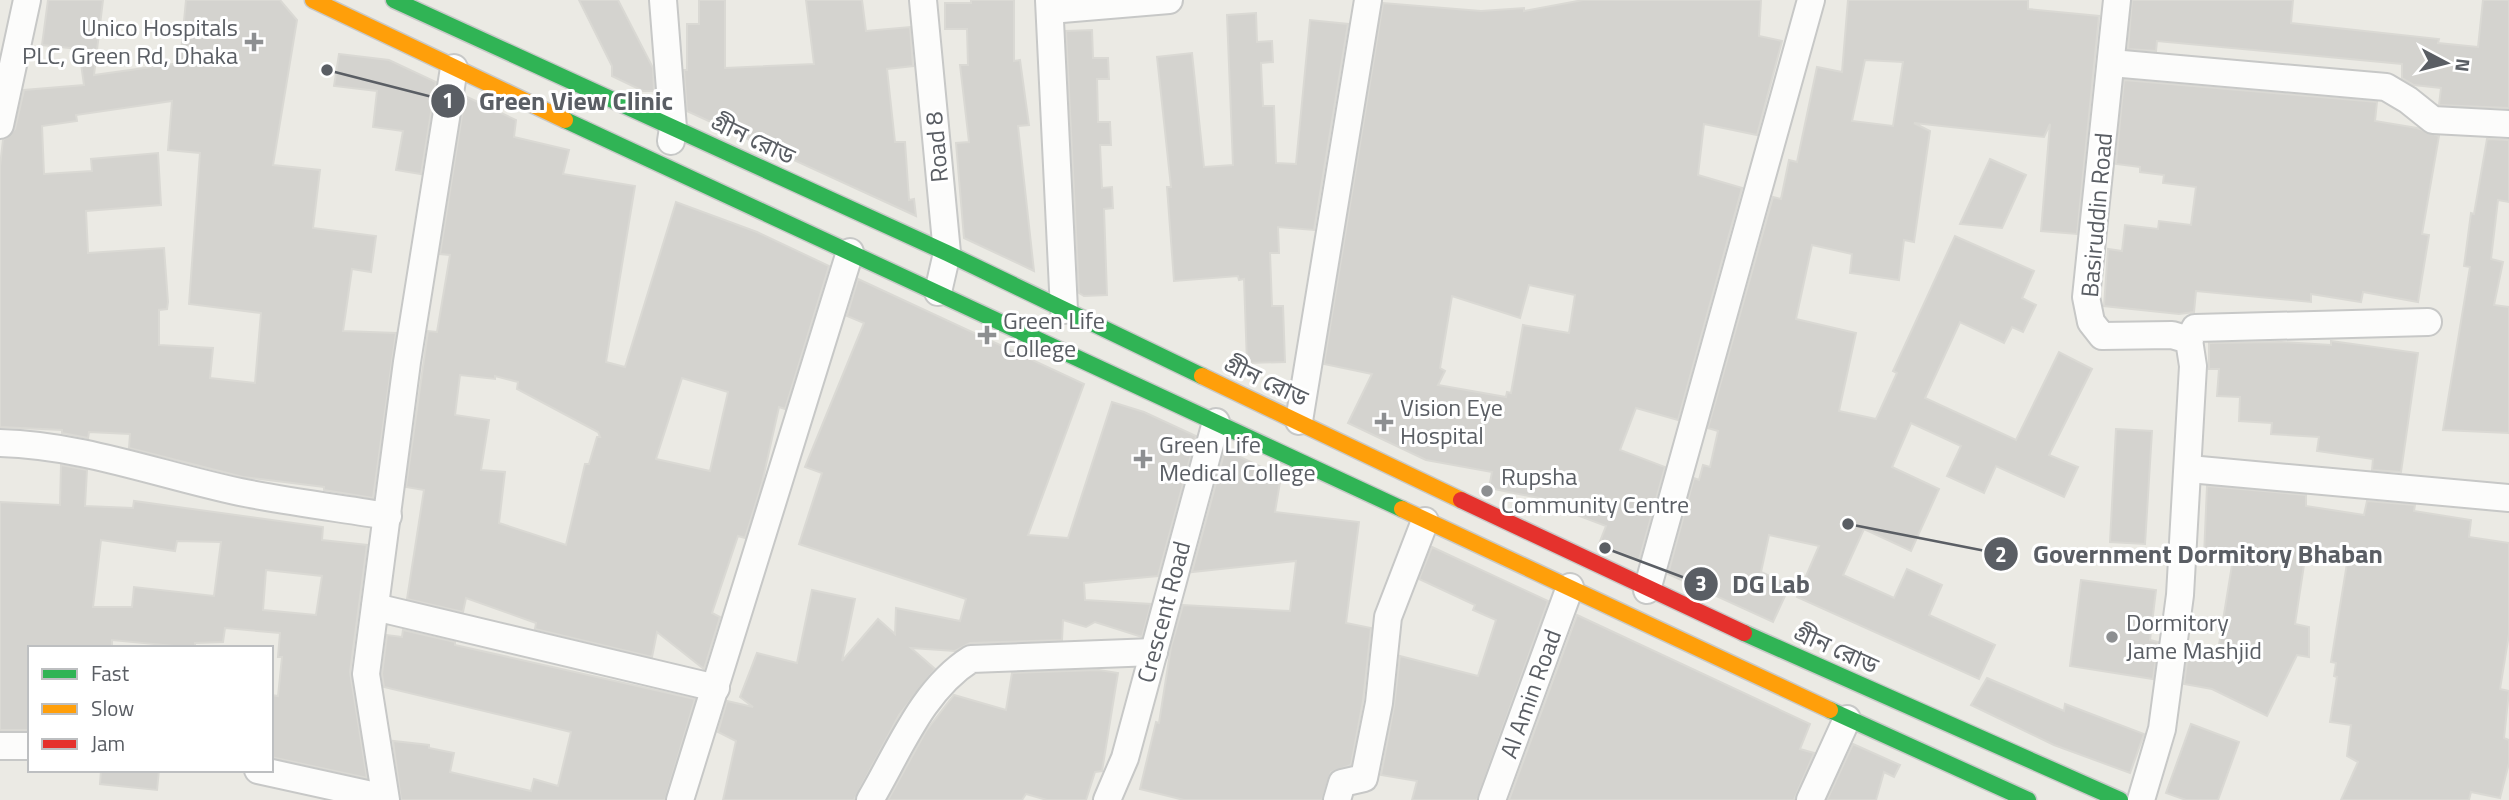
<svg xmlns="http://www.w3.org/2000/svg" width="2509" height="800" font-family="'Titillium Web','Noto Sans Bengali',sans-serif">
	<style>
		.building { fill: #d4d3cf; stroke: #dad9d4; stroke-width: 2; fill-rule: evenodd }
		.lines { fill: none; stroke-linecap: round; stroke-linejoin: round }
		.street-casing { stroke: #c7c8c7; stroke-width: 30 }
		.fast-casing { stroke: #c8c9c8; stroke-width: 19 }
		.slow-casing { stroke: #c8c9c8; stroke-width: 19 }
		.jam-casing { stroke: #c8c9c8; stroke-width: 19 }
		.street { stroke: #fcfcfb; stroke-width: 26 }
		.fast { stroke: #30b455; stroke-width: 16 }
		.slow { stroke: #ff9f0a; stroke-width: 16 }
		.jam { stroke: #e5322d; stroke-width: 16 }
		.poi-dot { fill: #8d8f91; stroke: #fff; stroke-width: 2.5 }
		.labels { text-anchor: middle; stroke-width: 6; stroke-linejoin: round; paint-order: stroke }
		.poi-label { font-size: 24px; fill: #5a5e64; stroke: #fff; text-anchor: start }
		.street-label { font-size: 24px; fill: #5a5e64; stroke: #fff }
		.leader { fill: none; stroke: #5a5e64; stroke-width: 2.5 }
		.callout-dot { fill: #5a5e64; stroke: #fff; stroke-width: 2.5 }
		.mark-label { font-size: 21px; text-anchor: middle; font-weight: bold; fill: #fff }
		.callout-label { font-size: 26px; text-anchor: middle; font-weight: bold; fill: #5a5e64; stroke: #fff; stroke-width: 6; stroke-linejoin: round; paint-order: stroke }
	</style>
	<rect width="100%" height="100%" fill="#ebeae4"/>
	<g class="building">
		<path d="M48,0H103L94,75L180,63L186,0H280L297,20L273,165L320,170L313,228L376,236L371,272L352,269L343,331L396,333L373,498L324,490V487L243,477L129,448L130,434L89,432L88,438L62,433V430L0,427V166L3,140L15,129L24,90L84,85L79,49L42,45ZM172,101L168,150L200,153L189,304L261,313L255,383L210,378L213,348L159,345V310L167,309L168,302L164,248L88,253L86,211L161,205L158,153L91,159L92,171L44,174L42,126L77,121L76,115Z"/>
		<path d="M579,0H618L653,68L654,91H643L612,76V66Z"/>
		<path d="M699,0H725V68L814,64L806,0H862L866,31L910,27L913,66L887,69L895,142H905L909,200L914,199L916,216L687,111L684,70H687V24H699Z"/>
		<path d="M971,0H1014V61L1020,60L1029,125L1018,126L1034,271L964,238L956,143L969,142L960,65H968L967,29H945V3H971Z"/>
		<path d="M1583,0H1761L1759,36L1782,41L1757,135L1704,124L1698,175L1742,188L1678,420L1636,408L1620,450L1665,467L1639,560L1599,544L1606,526L1548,504L1549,500L1489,488L1492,472L1426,460L1348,423L1372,374L1324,364L1383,3L1481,11L1524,8V11ZM1529,285L1575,295L1569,333L1523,325L1511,393L1507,392L1506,397L1438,385L1445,371L1440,368L1452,296L1520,318Z"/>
		<path d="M1848,0H2028V9L2099,16L2077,234L2041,231L2050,124L2044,137L1914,123L1930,131L1914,242L1904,240L1899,280L1850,273L1852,254L1812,245L1796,319L1856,333L1839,411L1876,419L1897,373L1893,371L1955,236L2034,271L2022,298L2036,305L2023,332L2012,327L2004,343L1960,322L1925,398L2016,440L2059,352L2092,369L2049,455L2078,467L2064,497L1996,466L1984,493L1947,476L1961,446L1911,423L1892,467L1939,489L1911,551L1864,529L1843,575L1894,598L1907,569L1942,585L1929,615L1995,645L1979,679L1797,597L1819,546L1769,535L1761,572L1790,585L1773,622L1668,574L1694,478L1699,480L1703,465L1710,467L1718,431L1708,428L1773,197L1781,199L1789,160L1797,162L1817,67L1842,72ZM1865,60L1903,62L1893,126L1852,121Z"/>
		<path d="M2132,0H2293L2291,23L2439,39L2438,43L2478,47L2483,0H2509V108L2439,105L2441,88L2414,85L2402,78V64L2157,41L2156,51L2128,49Z"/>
		<path d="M1256,13L1257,42L1272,41L1273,62L1261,63L1262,86L1263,106H1274L1276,163L1296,164L1310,20L1348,24L1314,230L1278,227L1279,253H1270L1272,306H1283L1285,362L1247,363L1244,279L1239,280L1238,276L1174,281L1167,187H1171L1157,57L1192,53L1204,167L1233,165L1227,15Z"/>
		<path d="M1092,30L1093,58H1108L1109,79H1097L1098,122H1110L1111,145H1100L1102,188L1112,187L1113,208L1104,209L1107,295L1084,296L1079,293L1066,31Z"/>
		<path d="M339,54L389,60L436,82L421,174L396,170L403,131L373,127L377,91L334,86Z"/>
		<path d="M2124,80L2377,102L2375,121L2417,128L2439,136L2422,234L2429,235L2418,302L2363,292L2361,302L2311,294V302L2196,291L2194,312L2179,314L2104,306L2108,249L2122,251L2125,225L2158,229L2159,221L2191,225L2196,187L2163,183L2164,175L2140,172V167L2116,164Z"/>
		<path d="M465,96L516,120L514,137L569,150L563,174L635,186L606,362L625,367L676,202L757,232L829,266L785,409L779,407L762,483L745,538L738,536L712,613L720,617L704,669L657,632L652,657L535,629L536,623L466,598L463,612L407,599L424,490L406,487L428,331L437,332L450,255L440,254ZM460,375L495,379V376L518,382L517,389L598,432L600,437H597L589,464H585L566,545L499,523L505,472L481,470L489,420L455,415ZM682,378L728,392L710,471L656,459Z"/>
		<path d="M2487,139L2509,140V202L2498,200L2491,259L2503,262L2494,305L2509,307V433L2443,430L2470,267L2464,266L2471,213L2474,214Z"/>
		<path d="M1990,159L2026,175L2002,228L1960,224Z"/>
		<path d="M858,279L1084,384L1028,535L1068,538L1112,402L1144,412L1196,436L1158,576L1084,583L1085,600L1151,604L1142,637L1095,622L1086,627L1063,620L1062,640L970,643L955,651L911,648L935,669L899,715L854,800H723L736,741L718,732L727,701L753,707L740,697L757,653L797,663L812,590L855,599L842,661L878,619L895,634L896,608L960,621L966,599L799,544L822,473L805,467L864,323L847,316Z"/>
		<path d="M2331,341L2418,353L2401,472L2372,470L2373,459L2317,451L2319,437L2271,434L2272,423L2239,421L2240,397L2217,396L2219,369H2209V343L2281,342L2331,345Z"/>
		<path d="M2116,429L2152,431L2145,544L2110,542Z"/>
		<path d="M1225,450L1281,476L1275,512L1359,522L1346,623L1371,628L1363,701L1351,765L1331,772L1322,800H1184L1140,789L1156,722L1159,723L1171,647L1183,605L1290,611L1296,561L1192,572Z"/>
		<path d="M61,465L87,470L85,506L133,508L134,501L323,527L322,540L367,545L350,672L367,778L271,757V695L278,696L282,657H278L280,633L225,628L223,642L195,643V648L112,640V648H30V730H0V502L60,505ZM101,540L175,551L177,541L221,542L214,596L134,587L132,607H93ZM266,570L322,576L316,615L263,610Z"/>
		<path d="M2207,486L2306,495V506L2364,515L2367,501L2415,505L2414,511L2471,520L2469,537L2509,543V634L2500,689L2509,691L2504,738L2509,740V763L2500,798L2471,792L2469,800H2341L2358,762L2347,756L2351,725L2330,722L2337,677L2334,676L2336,663L2331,662L2349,551L2307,545L2295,624L2309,627V657L2297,655L2267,716L2212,689L2184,684L2189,647L2218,651L2233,559L2204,556Z"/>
		<path d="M1432,547L1548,601L1477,800H1412L1417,781L1381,775L1394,706L1400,656L1478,676L1496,620L1473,610L1475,605L1419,579Z"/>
		<path d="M2081,580L2156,590L2150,640L2158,642L2153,679L2070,666Z"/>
		<path d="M1577,615L1810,724L1800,749L1814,753L1794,800H1509Z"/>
		<path d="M403,630L455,642V645L695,699L665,800H401L393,741L429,745V748L454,753L450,772L531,791L534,779L558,786L571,732L384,687L382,674L387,635L402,637Z"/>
		<path d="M1099,670L1118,673L1102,771L1095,772L1086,800H1047L1026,794L1022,800H888L926,731L954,695L1006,710L1012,673Z"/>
		<path d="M1987,678L2064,711L2065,704L2144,734L2130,773L2054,745L1971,705Z"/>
		<path d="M2191,724L2239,742L2218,800H2186L2166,793Z"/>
		<path d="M1853,744L1900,765L1894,777L1884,772L1876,800H1827Z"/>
		<path d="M101,770H159L157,790L100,784Z"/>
	</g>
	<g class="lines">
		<g class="street-casing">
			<g id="street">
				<path d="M663,0L673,128L671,141"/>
				<path d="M923,0L947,253L938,292"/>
				<path d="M1049,0L1064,310"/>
				<path d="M2117,0L2086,297L2091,322L2102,336L2172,335L2189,340L2193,366L2180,595L2162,729L2141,800"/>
				<path d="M1050,10L1169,0"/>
				<path d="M2111,63L2386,87L2408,100L2433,120L2509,124"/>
				<path d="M0,125L27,0"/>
				<path d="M2189,340L2195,328L2428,322"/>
				<path d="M1299,421L1368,0"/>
				<path d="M0,443C82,445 160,475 240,492C289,502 339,508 388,516"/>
				<path d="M2189,469L2509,498"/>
				<path d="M1647,590L1811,0"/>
				<path d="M375,607L716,688"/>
				<path d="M0,746H30"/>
				<path d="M258,770L385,798"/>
				<path d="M386,800L366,674L407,362L454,68"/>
				<path d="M680,800L850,252"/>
				<path d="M870,800C899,751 922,690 971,659L1154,652"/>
				<path d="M1107,800L1125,758L1216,422"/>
				<path d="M1337,800L1342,783L1364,778L1379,703L1388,617L1425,521"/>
				<path d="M1492,800L1570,587"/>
				<path d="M1810,800L1847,719"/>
			</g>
		</g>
		<g class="fast-casing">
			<g id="fast">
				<path d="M394,0L947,253L1202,376"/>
				<path d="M565,120L1402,509"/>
				<path d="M1744,633L2120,800"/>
				<path d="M1830,710L2028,800"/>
			</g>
		</g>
		<g class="slow-casing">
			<g id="slow">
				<path d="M313,0L565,120"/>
				<path d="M1202,376L1461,500"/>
				<path d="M1402,509L1830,710"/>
			</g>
		</g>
		<g class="jam-casing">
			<path id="jam" d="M1461,500L1744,633"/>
		</g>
		<use href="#street" class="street"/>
		<use href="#fast" class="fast"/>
		<use href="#slow" class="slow"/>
		<use href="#jam" class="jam"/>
	</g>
	<g class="poi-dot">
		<path d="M250.5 31.5h7v7h7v7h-7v7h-7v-7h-7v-7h7z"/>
		<path d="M983.5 324.5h7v7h7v7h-7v7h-7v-7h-7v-7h7z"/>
		<path d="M1380.5 411.5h7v7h7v7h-7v7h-7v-7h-7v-7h7z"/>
		<path d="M1139.5 448.5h7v7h7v7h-7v7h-7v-7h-7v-7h7z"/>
		<circle cx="1487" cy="491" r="7"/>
		<circle cx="2112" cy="637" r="7"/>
	</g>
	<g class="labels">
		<g class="poi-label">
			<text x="238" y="36" text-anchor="end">Unico Hospitals<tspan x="238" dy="28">PLC, Green Rd, Dhaka</tspan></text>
			<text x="1003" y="329">Green Life<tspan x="1003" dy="28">College</tspan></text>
			<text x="1400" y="416">Vision Eye<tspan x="1400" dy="28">Hospital</tspan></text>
			<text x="1159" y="453">Green Life<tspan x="1159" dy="28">Medical College</tspan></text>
			<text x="1501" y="485">Rupsha<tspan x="1501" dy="28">Community Centre</tspan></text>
			<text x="2126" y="631">Dormitory<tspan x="2126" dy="28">Jame Mashjid</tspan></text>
		</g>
		<g class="street-label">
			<text transform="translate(753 139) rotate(25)" y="8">গ্রীন রোড</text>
			<text transform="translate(937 147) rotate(-95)" y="8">Road 8</text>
			<text transform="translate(2097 215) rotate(-85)" y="8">Basiruddin Road</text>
			<text transform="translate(1266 381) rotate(25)" y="8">গ্রীন রোড</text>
			<text transform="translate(1164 612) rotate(-75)" y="8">Crescent Road</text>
			<text transform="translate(1836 649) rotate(24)" y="8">গ্রীন রোড</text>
			<text transform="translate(1531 694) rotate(-70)" y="8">Al Amin Road</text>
		</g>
	</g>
	<path class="leader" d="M327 70L448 101M1848 524L2001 554M1605 548L1701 584"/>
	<g class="callout-dot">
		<circle cx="327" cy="70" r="7"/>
		<circle cx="1848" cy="524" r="7"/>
		<circle cx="1605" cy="548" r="7"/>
		<circle cx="448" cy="101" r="18"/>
		<circle cx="2001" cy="554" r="18"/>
		<circle cx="1701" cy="584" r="18"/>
	</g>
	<g class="mark-label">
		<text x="448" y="108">1</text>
		<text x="2001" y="562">2</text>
		<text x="1701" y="591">3</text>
	</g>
	<g class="callout-label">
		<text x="576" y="110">Green View Clinic</text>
		<text x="2208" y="563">Government Dormitory Bhaban</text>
		<text x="1771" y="593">DG Lab</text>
	</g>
	<rect x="28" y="646" width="245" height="126" fill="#ffffff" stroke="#bdbfc1" stroke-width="2"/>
	<rect x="42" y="669" width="35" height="10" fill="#30b455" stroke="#bdbfc1" stroke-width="2"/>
	<text x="91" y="681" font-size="21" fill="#5a5e64">Fast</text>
	<rect x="42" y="704" width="35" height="10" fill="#ff9f0a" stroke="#bdbfc1" stroke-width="2"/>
	<text x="91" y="716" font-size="21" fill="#5a5e64">Slow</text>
	<rect x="42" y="739" width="35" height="10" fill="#e5322d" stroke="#bdbfc1" stroke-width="2"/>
	<text x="91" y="751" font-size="21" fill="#5a5e64">Jam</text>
	<g transform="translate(2446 63) rotate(97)" stroke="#ffffff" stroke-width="5" paint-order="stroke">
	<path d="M0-5L12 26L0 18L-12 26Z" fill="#5a5e64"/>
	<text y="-10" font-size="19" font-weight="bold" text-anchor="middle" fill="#5a5e64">N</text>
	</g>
</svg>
